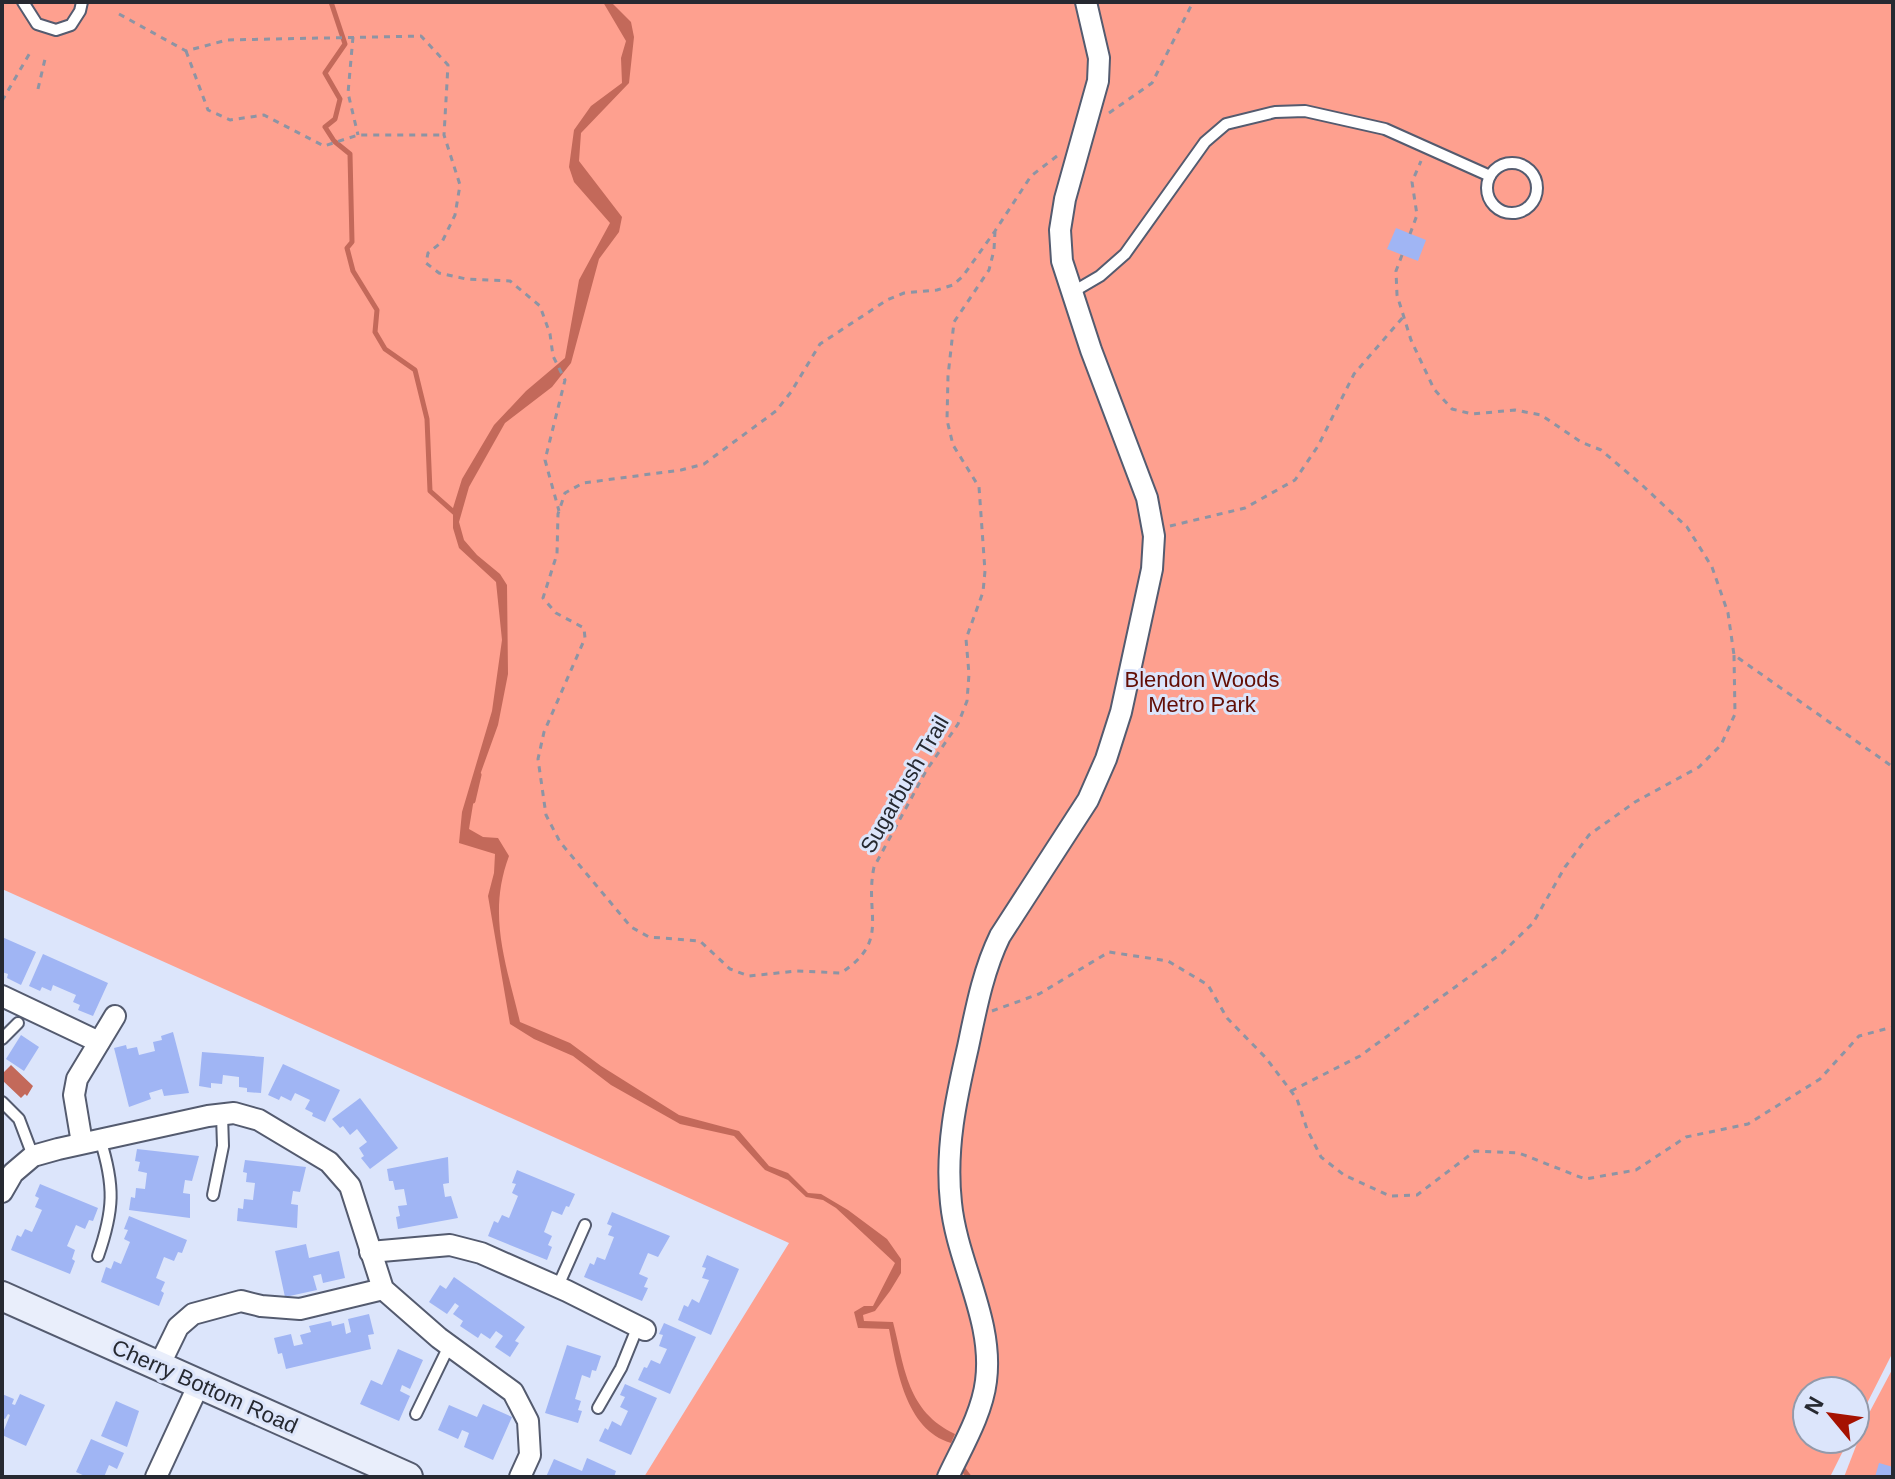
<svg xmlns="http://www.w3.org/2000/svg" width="1895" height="1479" font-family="Arial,sans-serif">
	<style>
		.green { fill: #fea08f }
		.water { fill: #c3695a }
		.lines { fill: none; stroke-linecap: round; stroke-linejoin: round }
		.stream { stroke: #c3695a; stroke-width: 5 }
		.building { fill: #a0b5f4 }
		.lane-casing { stroke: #545b6f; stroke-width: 14 }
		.street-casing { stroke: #545b6f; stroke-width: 24 }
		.secondary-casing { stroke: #545b6f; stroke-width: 32 }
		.path { stroke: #8d94a4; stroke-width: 3; stroke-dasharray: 6 6; stroke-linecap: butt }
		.lane { stroke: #fff; stroke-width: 10 }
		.street { stroke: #fff; stroke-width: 20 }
		.secondary { stroke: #e9eefb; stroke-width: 28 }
		.labels { text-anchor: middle; stroke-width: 6; stroke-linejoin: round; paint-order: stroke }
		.park-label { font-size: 22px; fill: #620e05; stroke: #dce5fb }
		.street-label { font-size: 22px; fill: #262931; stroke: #dce5fb }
	</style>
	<rect width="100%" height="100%" fill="#dce5fb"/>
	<g class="green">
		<path d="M2,2H1893V1352L1855,1427V1391H1807V1439H1849L1830,1477H644L789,1243L2,889Z"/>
		<path d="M1893,1368V1477H1844L1868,1415Z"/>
	</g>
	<g class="water">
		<path d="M603,2H611L631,22L634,37L629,83L581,133L579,161L622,217L619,232L599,259L571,363L552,387L505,423L469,487L459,522L464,540L477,555L500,574L507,585L508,674L498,725L476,786L469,829L483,837L498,838L509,856C487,915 506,963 520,1022L570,1043L601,1066L679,1115L739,1131L769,1166L788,1173L808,1193L821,1194L848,1210L887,1239L901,1259V1273L890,1291L875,1311L863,1315L864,1321L893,1322C905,1369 907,1411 955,1434L951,1443C905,1429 897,1369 889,1329L858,1328L854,1312L864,1306H873L895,1263L836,1208L823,1200L806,1197L788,1180L765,1170L734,1136L680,1124L611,1085L573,1056L534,1039L510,1024L488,896L494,873L495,854L459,843L462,812L492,711L502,640L496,582L459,548L453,528V508L462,479L494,425L526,391L565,358L579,280L610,223L574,182L569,167L574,130L591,106L622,83L621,58L626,41Z"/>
		<path d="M11,1065L33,1086L27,1096L25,1094L21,1098L2,1080V1074Z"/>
	</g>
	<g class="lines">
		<g class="stream">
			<path d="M331,2L345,44L325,73L340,99L335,119L325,127L334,141L350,154L352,242L347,248L353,271L377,310L375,332L385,349L415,370L427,419L430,491L457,515"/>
			<path d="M473,801L479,775"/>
			<path d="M963,1469L969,1477"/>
		</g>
	</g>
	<g class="building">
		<path d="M1396,228L1426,240L1418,261L1387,249Z"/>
		<path d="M2,937L36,952L21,985L7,978L8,974L2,972Z"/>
		<path d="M43,954L108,983L93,1016L78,1010L80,1005L73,1002L76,995L53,985L51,991L42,987L40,991L29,986Z"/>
		<path d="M173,1032L189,1093L164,1096L162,1089L149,1093L151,1099L129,1107L114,1048L126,1045L127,1049L137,1047L139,1055L155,1051L153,1042L162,1040L161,1036Z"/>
		<path d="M21,1035L39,1047L24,1071L6,1059Z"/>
		<path d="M202,1052L264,1057L261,1093L247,1092V1088L239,1087V1077L223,1075L222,1084L211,1083V1088L199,1086Z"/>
		<path d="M283,1064L340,1090L325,1122L312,1116L313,1113L305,1109L310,1100L295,1093L291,1101L281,1096L279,1100L268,1095Z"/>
		<path d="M360,1098L398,1148L370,1169L361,1158L364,1156L359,1148L367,1142L357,1129L350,1135L343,1126L340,1128L332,1119Z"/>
		<path d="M137,1149L199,1156L192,1181L185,1180L183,1193L190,1194V1218L129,1210L131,1197L135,1198L136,1188L145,1189L147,1173L138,1171L140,1162L135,1161Z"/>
		<path d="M448,1157L449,1183L443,1184L445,1197L451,1196L458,1218L398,1229L396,1217L400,1216L398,1206L407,1205L404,1189L395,1190L393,1181H389L387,1169Z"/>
		<path d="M245,1160L306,1167L300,1192L293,1191L291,1204L298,1205L297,1228L237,1221L238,1208L243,1209L244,1199L253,1200L255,1183L246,1182L247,1173L243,1172Z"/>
		<path d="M517,1170L575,1194L569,1207L566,1206L562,1215L552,1211L544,1232L552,1236L548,1245L552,1247L547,1260L488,1236L494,1221L498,1223L502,1215L509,1218L518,1196L512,1193L516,1184L512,1183Z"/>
		<path d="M40,1184L98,1208L93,1221L89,1220L85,1229L76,1225L67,1246L75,1250L72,1259L75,1261L70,1274L11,1250L17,1235L21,1237L25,1229L32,1232L42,1210L35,1207L39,1198L35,1196Z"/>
		<path d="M612,1212L670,1236L658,1257L648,1253L639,1274L648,1278L644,1287L648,1288L642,1301L584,1277L590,1263L594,1265L597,1257L605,1260L614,1237L608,1235L612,1226L607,1224Z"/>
		<path d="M129,1216L187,1240L182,1253L178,1252L174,1261L164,1257L156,1278L165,1282L161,1291L164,1293L159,1306L101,1282L106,1267L111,1269L114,1261L121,1264L130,1242L124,1239L128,1230L124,1229Z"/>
		<path d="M306,1244L309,1258L339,1251L345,1278L323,1283L321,1274L313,1276L317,1290L285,1297L275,1251Z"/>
		<path d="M707,1255L739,1269L711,1335L678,1320L684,1305L688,1307L692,1299L699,1303L709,1280L702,1278L706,1268L702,1267Z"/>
		<path d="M454,1277L525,1327L515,1341L519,1343L510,1357L495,1347L503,1336L496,1331L490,1339L481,1333L478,1338L460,1326L463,1321L453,1314L459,1306L455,1303L447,1314L429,1302L440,1285L446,1289Z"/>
		<path d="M369,1314L374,1334L368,1335L371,1349L286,1369L282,1353L278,1354L274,1338L291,1334L294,1346L303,1344L300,1335L311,1332L309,1326L331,1321L332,1326L344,1323L346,1334L351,1332L348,1319Z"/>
		<path d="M664,1323L696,1337L670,1394L638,1380L644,1367L647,1368L651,1360L660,1364L667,1349L659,1346L663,1335L659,1334Z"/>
		<path d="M567,1345L601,1356L596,1371L592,1370L590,1378L582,1375L575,1399L581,1401L578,1410L582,1411L578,1423L545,1413Z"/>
		<path d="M398,1349L423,1360L410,1389L402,1385L400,1391L410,1396L399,1421L360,1404L371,1380L382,1385Z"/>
		<path d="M625,1384L657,1398L631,1455L599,1441L605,1428L608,1430L612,1421L621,1426L628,1411L620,1407L625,1397L620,1395Z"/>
		<path d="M2,1394L14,1399L12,1404L15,1405L20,1394L45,1405L26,1446L2,1435L10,1415L8,1414L5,1419L2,1418Z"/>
		<path d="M116,1401L139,1411L127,1447L101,1436Z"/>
		<path d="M483,1404L512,1417L493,1460L464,1447L469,1433L462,1430L458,1439L438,1430L449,1405L477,1417Z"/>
		<path d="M91,1439L124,1453L117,1469L109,1465L104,1477H87L76,1472Z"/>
		<path d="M587,1458L616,1471L614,1477H546L554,1459L582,1471Z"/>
		<path d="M1879,1463L1893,1467V1477H1875Z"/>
	</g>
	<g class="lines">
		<g class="lane-casing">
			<g id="lane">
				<path d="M23,2L37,24L56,30L71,25L80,11L82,2"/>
				<circle cx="1512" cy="188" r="25"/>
				<path d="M1071,293L1100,276L1125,254L1205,142L1226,124L1275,112L1305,111L1385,129L1490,176"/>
				<path d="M2,1039L18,1023"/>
				<path d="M2,1102L19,1119L33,1156"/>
				<path d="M213,1195L223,1146L222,1115"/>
				<path d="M98,1256C114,1210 115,1186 100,1139"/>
				<path d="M558,1286L585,1225"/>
				<path d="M598,1408L621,1368L638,1326"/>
				<path d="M416,1414L449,1346"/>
			</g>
		</g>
		<g class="street-casing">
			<g id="street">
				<path d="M2,996L99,1042"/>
				<path d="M82,1143L74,1095L77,1079L115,1016"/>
				<path d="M2,1192L13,1173L33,1156L58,1149L208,1116L234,1113L259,1120L329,1162L350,1186L383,1289L439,1338L513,1392L528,1421L530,1455L520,1477"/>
				<path d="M370,1252L450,1245L481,1253L567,1291L645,1330"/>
				<path d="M159,1366L178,1327L193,1314L241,1301L261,1306L300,1309L383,1289"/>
				<path d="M156,1477L199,1384"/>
				<path d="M948,1477C962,1447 982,1414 986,1381C994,1320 957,1263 951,1203C945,1149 956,1099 968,1047C976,1009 983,971 1000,936L1088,800L1106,759L1121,712L1152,569L1154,536L1147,498L1091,350L1062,261L1060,230L1065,199L1098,81L1099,58L1086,2"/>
			</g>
		</g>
		<g class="secondary-casing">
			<path id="secondary" d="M2,1296L408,1477"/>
		</g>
		<g class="path">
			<path d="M119,14L186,51L227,40L421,36L448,65L444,135L460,185L455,215L442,242L428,253L426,263L439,273L466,279L510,281L540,306L550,334L553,356L565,380L545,460L559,511"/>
			<path d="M353,37L348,93L358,135"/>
			<path d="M186,51L208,110L230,120L264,115L324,146L358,135H444"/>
			<path d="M38,89L45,59"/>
			<path d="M2,101L31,51"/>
			<path d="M1109,113L1152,83L1193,2"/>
			<path d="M995,231L994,250L989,270L954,322L948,376L947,420L953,445L979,487L985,571L983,592L966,639L969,674L967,701L958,724L926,771L874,867C864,915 891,940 841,973L797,971L749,976L730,969L700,941L649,937L631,927L560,842L546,815L538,759L544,732L585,638L584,628L556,613L543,598L557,554L558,514L565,493L583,483L681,470L704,464L776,411L791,392L820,344L887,300L904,293L937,290L953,285L963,276L995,231L1031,176L1057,156"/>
			<path d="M1410,234L1417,215L1412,182L1421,161"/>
			<path d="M1402,255L1396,271L1397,295L1411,340L1434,389L1452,409L1472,414L1515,410L1541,415L1581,442L1601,450L1642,485L1687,527L1712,567L1728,613L1734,655L1893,767"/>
			<path d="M1170,526L1245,508L1295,480L1318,446L1354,374L1404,316"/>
			<path d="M992,1011L1039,994L1109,952L1168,961L1208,985L1227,1018L1266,1058L1297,1099L1307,1129L1321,1157L1344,1175L1390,1196L1417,1195L1475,1151L1519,1153L1585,1179L1636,1170L1686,1137L1748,1124L1820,1079L1859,1036L1893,1027"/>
			<path d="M1291,1091L1360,1056L1502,953L1533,923L1565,867L1589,835L1635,802L1699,767L1721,745L1735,714L1734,655"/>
		</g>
		<use href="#lane" class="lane"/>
		<use href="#street" class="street"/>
		<use href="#secondary" class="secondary"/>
	</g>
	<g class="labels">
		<g class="park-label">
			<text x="1202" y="687">Blendon Woods<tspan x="1202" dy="25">Metro Park</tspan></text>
		</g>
		<g class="street-label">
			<text transform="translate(904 784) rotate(-60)" y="8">Sugarbush Trail</text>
			<text transform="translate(205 1386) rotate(24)" y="8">Cherry Bottom Road</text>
		</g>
	</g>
	<rect width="1895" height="1479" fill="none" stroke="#262931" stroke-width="8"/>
	<g transform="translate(1831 1415) rotate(299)"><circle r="38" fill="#dce5fb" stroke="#939aaa" stroke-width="2"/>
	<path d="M0-6L14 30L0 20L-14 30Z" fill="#a51201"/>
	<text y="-12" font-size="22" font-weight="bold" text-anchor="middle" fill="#262931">N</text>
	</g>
</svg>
